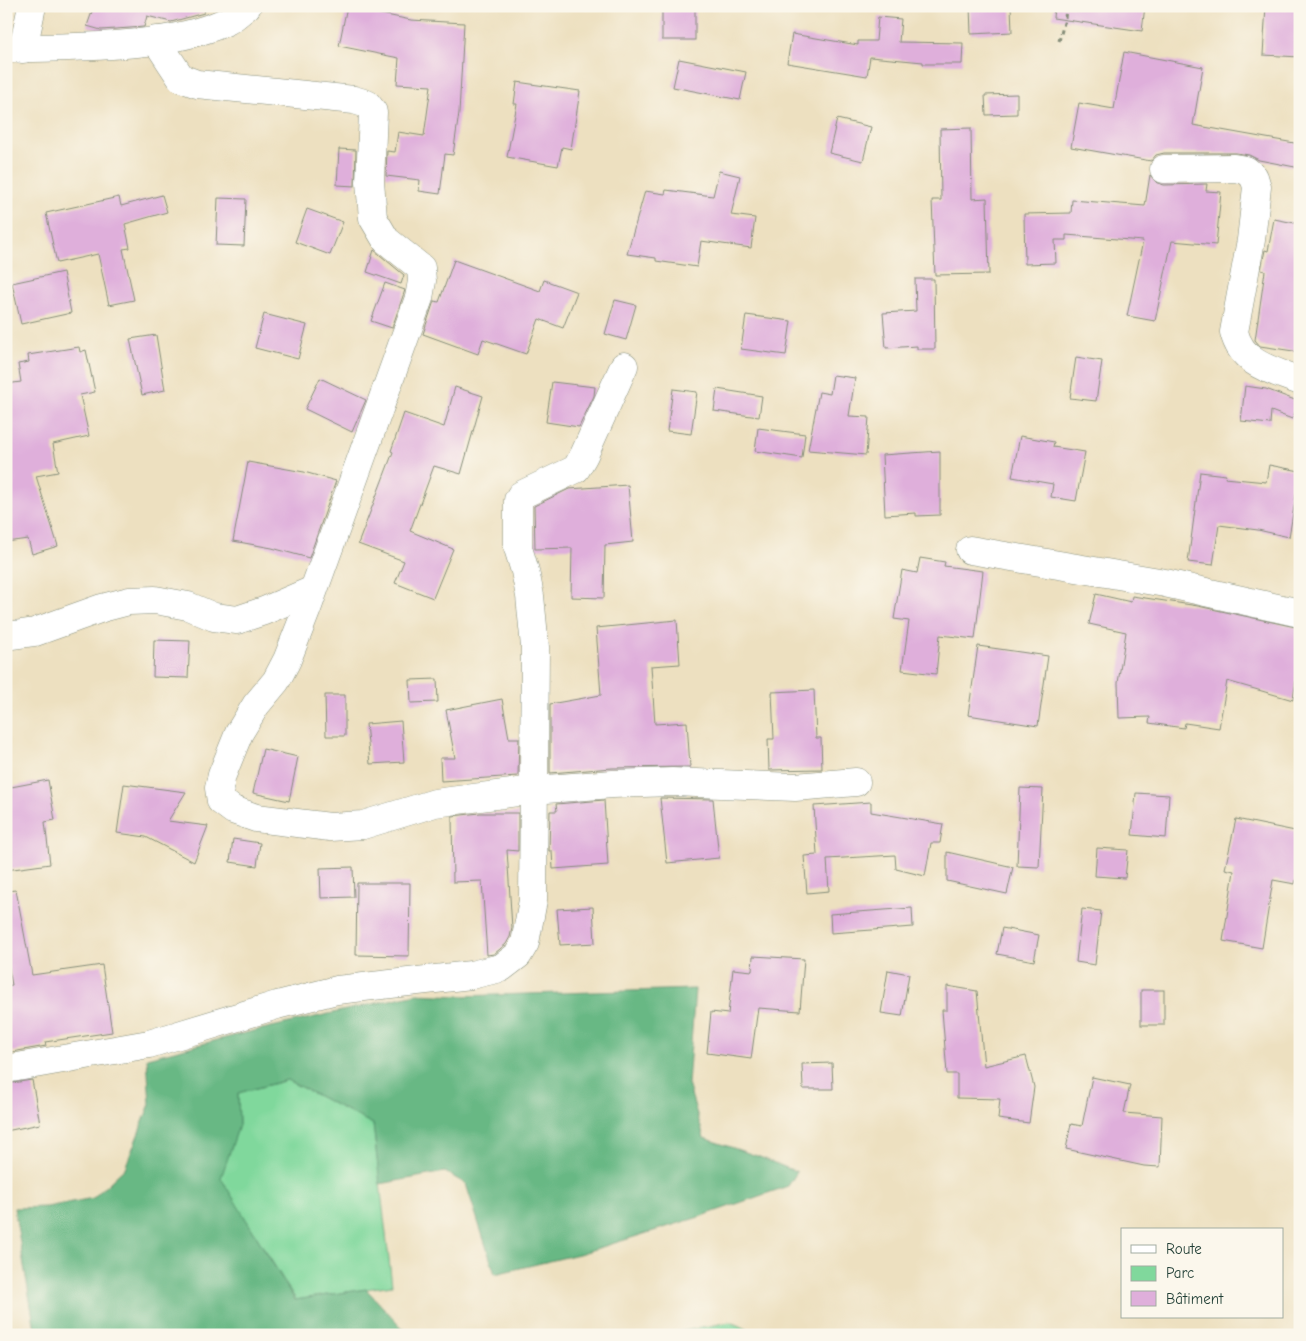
<svg xmlns="http://www.w3.org/2000/svg" width="1306" height="1341" font-family="'Comic Neue',sans-serif">
	<style>
		.green { fill: #80d89c; stroke: #508a68 }
		.forest { fill: #68b884; stroke: #447a5c }
		.building { fill: #dfafdb }
		.lines { fill: none; stroke-linecap: round; stroke-linejoin: round }
		.minor-casing { stroke: #868e7a; stroke-width: 29 }
		.path { stroke: #868e7a; stroke-width: 3; stroke-dasharray: 4 4; stroke-linecap: butt }
		.minor { stroke: #fff; stroke-width: 28 }
	</style>
	<rect width="100%" height="100%" fill="#fbf7ec"/>
	<filter id="ink" filterUnits="userSpaceOnUse"><feTurbulence type="fractalNoise" baseFrequency=".02" numOctaves="2"/><feDisplacementMap in="SourceGraphic" scale="10" xChannelSelector="R" yChannelSelector="G"/><feConvolveMatrix kernelMatrix="1 2 1 2 8 2 1 2 1" color-interpolation-filters="sRGB"/></filter>
	<filter id="wash" filterUnits="userSpaceOnUse"><feTurbulence type="fractalNoise" baseFrequency=".0096" numOctaves="4" result="noise"/><feDisplacementMap in="SourceGraphic" scale="20" xChannelSelector="R" yChannelSelector="G"/><feGaussianBlur stdDeviation="1.12" result="paint"/><feColorMatrix in="noise" values="0 0 0 0 0 0 0 0 0 0 0 0 0 0 0 0 0 1.4 0 .05"/><feComposite in="paint" operator="in"/></filter>
	<g filter="url(#wash)">
		<rect width="100%" height="100%" fill="#ede0c0"/>
		<g class="green">
			<path d="M287,1080L373,1124L392,1285L296,1300L220,1178L239,1125L238,1093Z"/>
			<path d="M730,1322L762,1335H662Z"/>
		</g>
		<path class="forest" d="M695,989L688,1084L704,1138L757,1156L797,1172L788,1186L699,1217L579,1254L495,1274L466,1184L445,1172L380,1184L373,1124L287,1080L238,1093L239,1125L221,1178L295,1300L366,1289L409,1335H36L14,1208L47,1207L93,1198L125,1168L150,1104L147,1058L241,1034L416,994L460,996Z"/>
		<g id="blocks">
			<g class="building">
				<path d="M94,6H206L204,13L171,22L147,16L144,27L101,30L87,26Z"/>
				<path d="M347,6H373L371,12L411,20L464,23L459,113L453,155L445,154L440,194L419,191L420,180L386,176L387,151L395,152L398,132L424,136L431,86L397,84L399,58L339,46Z"/>
				<rect x="662" y="6" width="33" height="34"/>
				<path d="M970,6H1011L1012,32L971,34Z"/>
				<path d="M1054,6H1145L1142,31L1053,18Z"/>
				<path d="M1266,6L1300,7V57L1263,55Z"/>
				<path d="M878,17L901,19L899,42L963,43L962,64H923V62L870,57L867,76L787,63L792,34L858,45V41H876Z"/>
				<path d="M1124,52L1203,67L1193,125L1300,144V168L1259,160L1249,155L1236,153H1164L1156,155L1151,161L1071,147L1079,103L1114,109Z"/>
				<path d="M679,59L746,72L740,100L673,87Z"/>
				<path d="M517,82L580,91L571,149L562,147L558,166L507,157L517,104H514Z"/>
				<path d="M1017,94V114L986,115L985,95Z"/>
				<path d="M837,119L871,127L863,161L829,153Z"/>
				<path d="M971,128L972,199L987,198L989,274L935,275L932,200H941L940,129Z"/>
				<path d="M339,149L356,150L355,186L337,185Z"/>
				<path d="M719,171L740,176L731,215L755,218L751,248L701,241L697,267L656,261V258L627,254L645,191L665,194L666,190L713,196Z"/>
				<path d="M1150,175L1156,182L1164,185L1207,184L1206,191L1221,192L1216,245L1172,241L1155,321L1127,316L1143,241L1066,235V240H1055L1056,263L1025,264L1024,214L1071,213L1072,200L1145,206Z"/>
				<path d="M162,195L167,212L125,224L130,248L123,249L134,300L109,305L98,254L57,263L46,213L119,197L121,206Z"/>
				<path d="M218,198L246,199L244,246L216,245Z"/>
				<path d="M307,209L343,222L330,255L295,242Z"/>
				<path d="M1274,219L1300,224V352L1260,346L1255,340L1265,271L1261,270L1265,250L1268,251Z"/>
				<path d="M374,250L404,275L401,284L367,272Z"/>
				<path d="M454,260L540,291L544,280L577,292L563,328L539,319L526,354L483,339L478,354L423,334L434,301L439,302Z"/>
				<path d="M63,272L71,313L21,324L12,283Z"/>
				<path d="M915,279H934L935,349H917V346L886,348L883,313L916,311Z"/>
				<path d="M385,283L405,290L392,328L371,321Z"/>
				<path d="M615,300L636,305L626,340L605,334Z"/>
				<path d="M264,314L307,325L298,359L255,348Z"/>
				<path d="M746,315L791,321L786,355L741,349Z"/>
				<path d="M156,335L165,390L142,395L130,339Z"/>
				<path d="M79,347L80,352L86,350L95,392L80,395L89,436L53,444L58,472L36,476L58,546L32,554L28,539L6,542V384L21,382L18,364L29,362L28,355Z"/>
				<path d="M1076,357L1102,361L1096,401L1070,398Z"/>
				<path d="M833,375L855,378L849,416L869,417L866,455L808,450L819,392L830,394Z"/>
				<path d="M320,378L366,400L352,432L305,409Z"/>
				<path d="M552,382L595,387L594,396L579,427L546,422Z"/>
				<path d="M1245,386L1266,389L1300,402L1292,419L1271,411L1270,424L1241,421Z"/>
				<path d="M455,387L483,396L461,474L434,466L410,531L453,549L433,598L395,583L404,561L358,544L393,452L391,451L404,413L444,427Z"/>
				<path d="M673,389L697,392L691,434L667,431Z"/>
				<path d="M717,389L762,396L759,417L714,411Z"/>
				<path d="M758,428L805,434L802,458L755,451Z"/>
				<path d="M1020,436L1054,442L1053,447L1085,452L1076,501L1051,497L1053,484L1012,477Z"/>
				<path d="M940,451V515L916,516V513L885,515L882,455Z"/>
				<path d="M248,462L304,472L336,481L309,558L272,548L233,541Z"/>
				<path d="M1269,465L1300,471L1289,537L1258,530L1219,525L1213,565L1188,562L1200,472L1226,475L1225,478L1266,482Z"/>
				<path d="M628,485L633,542L605,545L604,598L571,597L572,548L535,549L534,506L569,489Z"/>
				<path d="M920,558L945,562L944,566L983,571L975,639L940,635L936,674L902,670L909,621L894,619L902,570L917,573Z"/>
				<path d="M1096,594L1131,602L1132,596L1198,606L1300,628V652L1293,700L1227,681L1219,728L1185,723L1184,728L1149,723L1150,717L1119,718L1118,683L1126,632L1089,624Z"/>
				<path d="M677,620L680,664L651,666L655,724L687,722L690,767L612,768L550,773V704L601,695L596,628Z"/>
				<path d="M154,640L190,641L188,678L153,677Z"/>
				<path d="M978,646L1048,656L1038,726L968,715Z"/>
				<path d="M437,679L438,702L411,703L410,680Z"/>
				<path d="M814,690L816,738H821L822,769L769,770L768,739H774L772,692Z"/>
				<path d="M325,695H345V736H326Z"/>
				<path d="M502,699L509,738H519L518,776L441,781L440,758H455L446,710Z"/>
				<path d="M401,721L404,762L370,764L366,724Z"/>
				<path d="M263,749L298,757L289,801L253,793Z"/>
				<path d="M48,780L55,820L45,822L50,864L6,870V788Z"/>
				<path d="M124,784L186,792L168,821L208,826L194,862L146,837L117,833Z"/>
				<path d="M1020,788L1043,789L1039,867L1017,866Z"/>
				<path d="M1136,793L1169,795L1166,838L1132,835Z"/>
				<path d="M660,798L713,799L719,858L667,863Z"/>
				<path d="M604,800L608,865L553,869L552,851H549L550,811H557L556,804Z"/>
				<path d="M871,802V812L943,824L940,843H931L925,876L896,869L895,855L827,859L829,891L807,893L804,856L817,855L814,806Z"/>
				<path d="M480,813H518V851L507,850L512,928L510,937L506,944L494,954L487,955L482,881L453,882L452,816Z"/>
				<path d="M1236,819L1300,832V863L1295,884L1273,880L1262,948L1223,941L1234,871L1225,869Z"/>
				<path d="M233,839L260,843L257,866L230,862Z"/>
				<path d="M1097,848L1128,850L1125,878L1095,876Z"/>
				<path d="M947,852L1013,867L1007,894L947,881Z"/>
				<path d="M353,867L354,897L321,898L320,868Z"/>
				<path d="M357,883H410L409,956L356,955Z"/>
				<path d="M16,890L32,975L102,965L112,1032L45,1042L46,1046L6,1053V986L12,985L6,953V891Z"/>
				<path d="M593,907L595,943L560,945L557,909Z"/>
				<path d="M912,908L913,927L831,933L830,914Z"/>
				<path d="M1082,909L1101,911L1095,965L1076,962Z"/>
				<path d="M1002,928L1039,935L1034,961L997,954Z"/>
				<path d="M753,956L804,959L800,1011L758,1008L751,1059L707,1053L711,1012L728,1014L733,969L752,971Z"/>
				<path d="M888,970L909,974L902,1016L881,1013Z"/>
				<path d="M947,986L977,991L984,1066L1026,1056L1034,1087L1029,1123L998,1119L1000,1099L957,1098V1074H947L942,1010H947Z"/>
				<rect x="1141" y="990" width="23" height="35"/>
				<path d="M832,1063L833,1089H803L802,1064Z"/>
				<path d="M1092,1077L1130,1085L1124,1113L1162,1116L1160,1167L1144,1166L1066,1149L1071,1124L1082,1126Z"/>
				<path d="M32,1080L40,1124L6,1131V1084Z"/>
			</g>
		</g>
	</g>
	<g filter="url(#ink)">
		<use href="#blocks" fill-opacity="0" stroke="#868e7a" stroke-width="1"/>
		<g class="lines">
			<g class="minor-casing">
				<g id="minor">
					<path d="M156,40L181,78L197,84L354,100L367,104L373,112L370,182L373,218L386,240L421,268L422,281L419,298L307,609L287,660L276,681L256,705L239,733L222,775L219,788L221,801L233,810L256,818L330,827L363,825L435,803L533,790L613,784L672,782L795,787L856,782"/>
					<path d="M6,49C75,46 162,50 225,22C233,19 240,11 247,6"/>
					<path d="M23,49L32,6"/>
					<path d="M1164,169L1234,168L1246,170L1254,177L1257,187L1251,240L1234,332C1242,365 1272,370 1300,381"/>
					<path d="M970,550L1165,583L1300,613"/>
					<path d="M6,636L35,632L102,608L129,601L155,600L188,606L214,617L237,620L264,611L313,590"/>
					<path d="M6,1069L149,1044L277,1005L337,990L471,975L501,968L518,955L525,943L533,900L535,647L530,596L525,571L518,548V500L521,495L576,469L584,455L624,366"/>
				</g>
			</g>
			<path class="path" d="M1059,41L1065,19L1066,6"/>
			<use href="#minor" class="minor"/>
		</g>
	</g>
	<rect width="1306" height="1341" fill="none" stroke="#fbf7ec" stroke-width="25"/>
	<rect x="1121" y="1228" width="162" height="90" fill="#fbf7ec" stroke="#a3ada2"/>
	<rect x="1131" y="1245" width="25" height="8" fill="#ffffff" stroke="#a3ada2"/>
	<text x="1166" y="1254" font-size="15" fill="#1f3d34">Route</text>
	<rect x="1131" y="1266" width="25" height="15" fill="#80d89c" stroke="#a3ada2"/>
	<text x="1166" y="1278" font-size="15" fill="#1f3d34">Parc</text>
	<rect x="1131" y="1291" width="25" height="15" fill="#dfafdb" stroke="#a3ada2"/>
	<text x="1166" y="1304" font-size="15" fill="#1f3d34">Bâtiment</text>
</svg>
